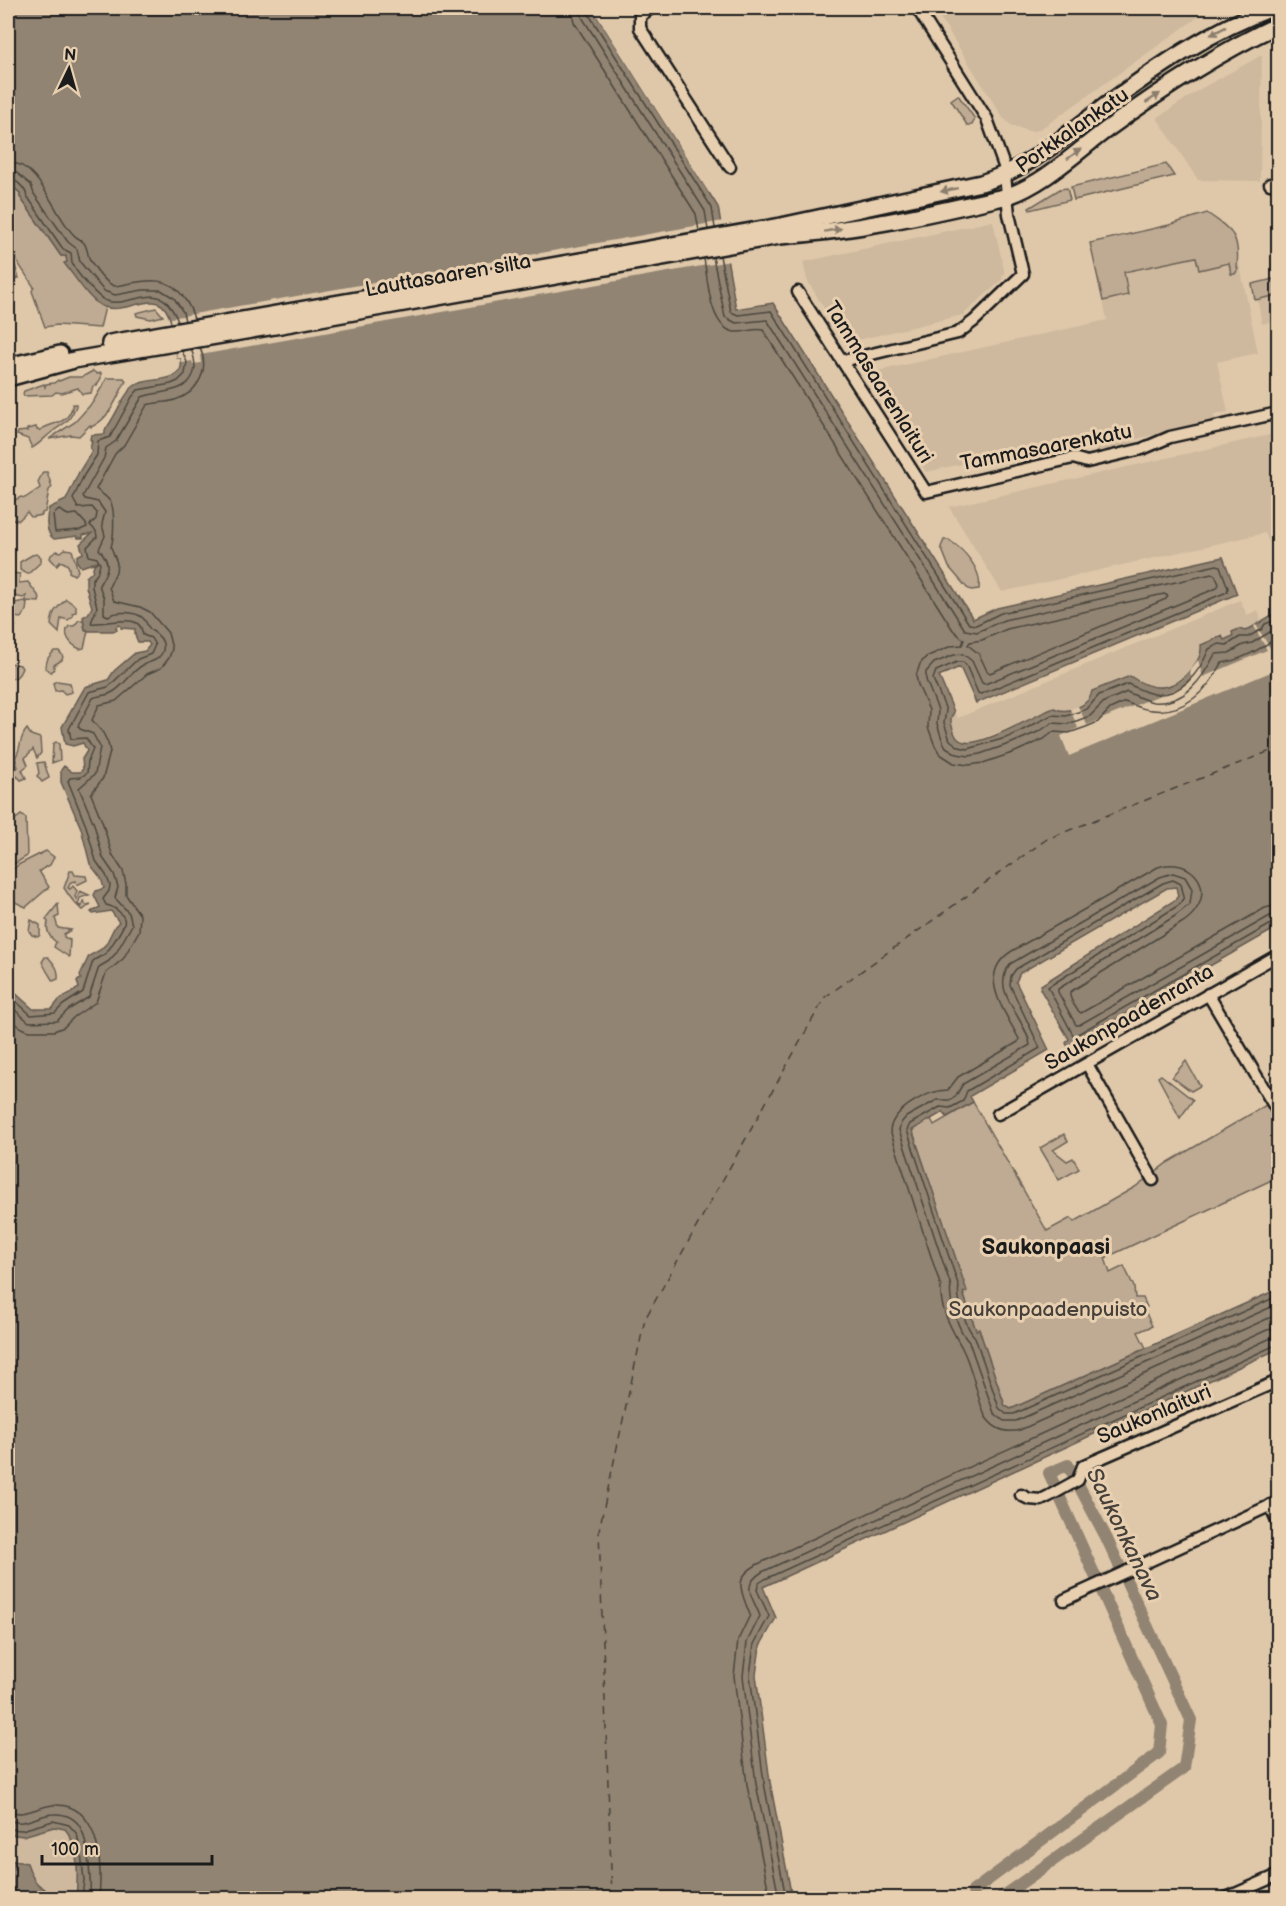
<svg xmlns="http://www.w3.org/2000/svg" width="1286" height="1906" font-family="'Balsamiq Sans',sans-serif">
	<style>
		.built { fill: #ceb99e }
		.green { fill: #bfab93; stroke: #6e6458; stroke-width: 1.5 }
		.water { fill: #928472; stroke: #635a50; stroke-width: 1.5 }
		.pier { fill: #dfc8aa }
		.lines { fill: none; stroke-linecap: round; stroke-linejoin: round }
		.shore { stroke: #4b463e; stroke-width: 1.5 }
		.canal { stroke: #928472; stroke-width: 12 }
		.ferry { stroke: #45403a; stroke-width: 1.5; stroke-dasharray: 8 6; stroke-linecap: butt }
		.street-casing { stroke: #1c1c1c; stroke-width: 15 }
		.secondary-casing { stroke: #1c1c1c; stroke-width: 20 }
		.street { stroke: #e7cfb0; stroke-width: 10 }
		.secondary { stroke: #e7cfb0; stroke-width: 15 }
		.oneway { fill: #8c7e6d }
		.labels { text-anchor: middle; stroke-width: 6; stroke-linejoin: round; paint-order: stroke }
		.street-label { font-size: 21px; fill: #1c1c1c; stroke: #e7cfb0 }
		.park-label { font-size: 21px; fill: #45403a; stroke: #e7cfb0 }
		.neighbourhood-label { font-size: 22px; font-weight: bold; fill: #1c1c1c; stroke: #e7cfb0 }
		.water-label { font-size: 22px; font-style: italic; fill: #45403a; stroke: #e7cfb0 }
	</style>
	<rect width="100%" height="100%" fill="#dfc8aa"/>
	<filter id="ink" filterUnits="userSpaceOnUse"><feTurbulence type="fractalNoise" baseFrequency=".0167" numOctaves="2"/><feDisplacementMap in="SourceGraphic" scale="12" xChannelSelector="R" yChannelSelector="G"/><feConvolveMatrix kernelMatrix="1 2 1 2 8 2 1 2 1" color-interpolation-filters="sRGB"/></filter>
	<g filter="url(#ink)">
		<g class="built">
			<path d="M934,8H1211L1048,124L1036,131H1029L1012,126L1003,118Z"/>
			<path d="M1278,48V160H1275Z"/>
			<path d="M1262,55L1260,181L1198,180L1157,118L1202,88Z"/>
			<path d="M993,221L1005,274L1002,275L1003,279L963,315L845,343L807,280L803,262Z"/>
			<path d="M1196,257L1199,270L1239,261L1258,353L1217,362L1228,412L1214,415L1215,421L1136,439L1132,443L1096,452L1091,435L926,472L871,384L868,373L1107,320L1103,301L1128,295L1123,273Z"/>
			<path d="M1278,281V320L1262,324L1255,286Z"/>
			<path d="M1278,433V564L1265,533L1002,592L949,507Z"/>
			<path d="M1240,600L1247,615L1258,610L1261,619L1259,621L1278,669L1065,711L1056,710L976,741L962,742L956,737L950,723L951,716L954,712L958,718Z"/>
			<path d="M54,1827L65,1829L71,1836L78,1880L76,1898H49L47,1892L30,1874L27,1863L8,1860V1834L23,1836Z"/>
		</g>
		<g class="green">
			<path d="M958,95L975,119L972,125H967L951,100Z"/>
			<path d="M1166,164L1174,176L1074,200L1071,187Z"/>
			<path d="M8,179L10,184L20,193V197L61,256H66L67,262L95,302L105,307L100,328L57,325L45,327L32,291L34,287L18,263L12,249L8,248Z"/>
			<path d="M1067,188L1070,200L1030,210L1029,208L1060,189Z"/>
			<path d="M1207,213C1234,231 1240,237 1237,267L1238,269L1235,274H1231L1229,263L1199,270L1196,257L1124,272L1128,295L1103,301L1090,243L1169,225Z"/>
			<path d="M8,252L13,259L19,278L12,280L9,264H8Z"/>
			<path d="M1278,278V295L1255,300L1252,284Z"/>
			<path d="M156,308L163,316L151,319L137,316L136,313Z"/>
			<path d="M93,371L97,374L101,373V378L97,385L93,386L91,393L82,394L78,388L62,393L56,392L52,395L24,396L23,394L24,391L44,384L45,387L46,384L54,383L58,380L59,381L69,377H82Z"/>
			<path d="M107,378H124L126,381C116,398 111,418 91,427L90,425L79,436L71,435L49,439L75,422L93,402Z"/>
			<path d="M73,404H76V406C69,423 65,422 52,432C45,437 41,443 32,448L28,439L17,435L18,432L27,431V429L36,427L37,430H40C56,420 68,426 73,404Z"/>
			<path d="M43,472H47L52,487L49,490L45,512L42,513V515L31,517L27,512L19,520H10L8,518V503L21,497L25,498L40,488L38,482Z"/>
			<path d="M944,540H949C964,550 983,570 979,589L971,590L967,588L949,567L941,547Z"/>
			<path d="M65,549L72,550L78,571L74,575L69,572C70,565 66,563 60,561L57,566L50,558L51,555L57,551L61,552Z"/>
			<path d="M37,554L41,557V562L28,574L20,570V562L32,555Z"/>
			<path d="M11,573L20,574L19,583L28,582L40,598L39,602L26,601V596L23,598L14,596L15,603L24,601L27,603L26,611L21,618L14,617L13,624L16,626L14,631L8,636L9,608H8V574Z"/>
			<path d="M66,599L76,606V612L72,613L73,616L68,620L61,618L59,633L51,625C53,609 56,610 66,599Z"/>
			<path d="M79,620H83L85,630L88,631L84,648L80,649C71,645 62,635 69,626H74Z"/>
			<path d="M54,651H59L63,656L62,660L54,665V669L51,672L45,668L48,658Z"/>
			<path d="M10,663L20,665L22,668C19,676 16,679 8,679Z"/>
			<path d="M57,681L70,683L72,692L65,694L61,690L55,691L53,683Z"/>
			<path d="M27,729L31,735L40,738L41,753L37,758L33,749L25,758L28,765L22,770L26,778L21,780L17,776L15,780L8,783V770L14,771L18,767L15,758C22,748 18,739 27,729Z"/>
			<path d="M56,742L59,744L60,760L52,763L53,744Z"/>
			<path d="M44,762L49,778L42,782L37,776L39,773L37,763Z"/>
			<path d="M21,815L26,818L27,856L8,868V825Z"/>
			<path d="M46,851L54,857L50,865L39,871L49,887L26,907L13,901H8V874L18,865Z"/>
			<path d="M70,871H73L75,875L86,876L87,880L77,885L76,881L71,882L68,888L70,889L73,886L77,891L75,897L77,899L80,891L89,895L80,898L78,905L82,906L83,901H84L86,905L91,904L83,910C76,906 69,896 64,888Z"/>
			<path d="M58,904L59,916L55,918L58,928L71,930L64,934V937L70,940L69,957L54,947L56,942C49,937 46,930 48,922L46,919Z"/>
			<path d="M31,920L40,925V935L38,937L32,935L29,931Z"/>
			<path d="M45,957H48C55,965 59,969 58,979L53,981C49,975 45,968 42,962Z"/>
			<path d="M1186,1061L1200,1086L1191,1091L1172,1077Z"/>
			<path d="M1161,1075L1193,1100L1180,1118L1158,1077Z"/>
			<path d="M1278,1098V1177L1105,1258L1110,1273L1124,1266L1134,1287L1135,1298H1143L1147,1307L1144,1309L1152,1326L1138,1332L1146,1348L1011,1409L1005,1406L979,1330L976,1331L963,1293L966,1292L912,1129L931,1119L934,1125L973,1102L1047,1231L1071,1218L1074,1222L1135,1187L1167,1163Z"/>
			<path d="M1064,1134L1068,1141L1053,1150L1067,1161L1073,1158L1079,1169L1059,1180L1040,1148Z"/>
		</g>
		<g class="water">
			<path d="M8,8H592L718,207L736,309L773,303L973,619L997,608L1223,557L1237,594L976,703L960,667L939,676L954,712C950,718 950,722 953,729C955,736 957,740 964,742C982,747 1035,715 1054,708C1067,715 1090,706 1092,691L1130,676C1154,693 1175,691 1193,667C1198,660 1202,654 1201,645L1222,636L1224,640L1233,636L1232,632L1239,629L1245,631C1258,625 1265,618 1278,612V927L1068,1047L1066,1043L1069,1039L1040,989L1041,985L1175,900L1178,896L1176,887L1167,888L1020,973L1016,982L1049,1050L970,1096L973,1102L947,1117L943,1112L912,1130L967,1291L963,1293L976,1330L979,1329L1005,1406L1011,1409L1278,1289V1349L763,1587L776,1618L760,1646L756,1675L770,1782L792,1898H76C78,1878 79,1845 65,1829L54,1827L23,1836L8,1834V983L12,990L33,1009H52L59,1000L79,988L77,981L81,979L80,975L89,956L100,950L106,944L115,926L119,922L111,911L93,914L91,912L100,907L94,895L96,891L104,888L101,878L90,864L81,828L61,782V770L64,766L72,772H80L83,769L82,759L87,751L83,743L73,746L65,744L62,727L85,687L108,680L114,671L135,653L145,651L150,645L148,642H138L135,635V629L121,628V626L119,625L116,627L117,630L113,631H89L85,629L83,617L88,614L92,607L86,587V577L92,572L94,564L99,561L81,567L77,562V556L83,553L80,544L92,533L83,535V538H78L77,536L54,539C45,533 46,518 49,508L66,500L79,472L92,451L90,448L92,442L90,439L91,435L105,434V430C115,418 123,394 134,386C149,375 186,387 181,358H177C175,344 173,308 158,303C151,300 139,304 131,306C122,308 113,310 104,307C89,301 74,275 64,263L67,262L66,256H61L20,197V193L10,184L8,179Z"/>
			<path d="M8,1860L27,1863C31,1873 33,1883 45,1889L49,1898H8Z"/>
		</g>
		<g class="pier">
			<path d="M592,8H595L712,191L709,193Z"/>
			<path d="M723,221L730,261L200,355L201,363L193,364L192,361L182,363L181,358H177L171,318Z"/>
			<path d="M1256,625L1270,648L1275,647L1278,660V669L1069,756L1061,736L1078,728L1070,709L1078,706L1087,725L1187,684L1191,678L1190,670L1198,660L1203,677L1267,650L1254,626Z"/>
		</g>
		<g class="lines">
			<g class="shore">
				<path d="M571,8L574,22L696,214L699,231"/>
				<path d="M580,8L582,17L705,211L708,230"/>
				<path d="M587,8L588,13L712,208L715,228"/>
				<path d="M8,162C40,163 53,213 73,234C76,238 81,239 84,243C88,248 87,255 90,260C95,268 106,284 115,286C141,282 167,272 184,298C189,305 192,311 194,319"/>
				<path d="M8,171L17,173L31,185L34,194L68,242L77,249L80,262L104,291L115,295L143,290H161L174,298L183,312L185,321"/>
				<path d="M8,178C16,179 25,188 27,196L63,249L71,253C72,256 71,260 72,263C75,271 98,299 107,301C126,308 155,284 169,305C173,311 176,315 178,322"/>
				<path d="M720,256L731,312L738,315L771,311L969,624L976,625L1001,613L1217,565L1220,566L1228,588L1227,592L981,694L978,693L966,665L963,662H957L936,671L933,679L946,710L944,723L950,740L959,747L968,749L1009,737L1052,715L1066,716L1087,709L1099,695L1128,684C1136,687 1144,693 1154,694C1182,697 1200,671 1209,649L1219,644L1227,645L1240,637H1248L1262,629L1265,624L1278,619"/>
				<path d="M713,257L725,317L736,323L767,320L965,630L977,632L1004,620L1212,574L1215,575L1219,584L1217,588L985,684L982,683L972,661L963,654L954,655L934,663L926,672V680L938,710L937,724L943,742L946,747L957,754L969,756L980,754L1012,743L1040,731L1052,723L1068,724L1090,716L1104,702L1127,692C1135,695 1143,700 1153,702C1185,705 1203,678 1215,654L1229,653L1243,645L1252,643L1278,627"/>
				<path d="M704,259C708,279 709,329 735,332C744,333 754,328 763,330L953,630L964,640L962,645L951,646L926,657L920,664L916,676L918,685L929,710L928,727L935,746L940,754L954,763L969,765L983,763L1015,752L1044,739L1053,732L1069,733L1086,727L1098,722L1110,709L1125,702C1134,705 1143,710 1152,710C1185,714 1209,689 1222,663C1243,660 1261,648 1278,637"/>
				<path d="M59,510L68,515L77,514L86,524L87,527L80,530L55,532L53,515Z"/>
				<path d="M1164,594L1168,596L1166,599L990,673L987,671L979,654L968,645L970,642L982,640L1007,629Z"/>
				<path d="M1278,905L1265,908L1081,1013C1076,1010 1069,998 1070,992L1180,924C1187,920 1193,915 1197,908C1213,882 1187,857 1158,867L1012,951C975,974 1005,1011 1019,1039L1018,1042L958,1077L948,1090C928,1090 893,1109 890,1130L941,1287C939,1308 952,1330 962,1348C973,1369 976,1394 985,1416C993,1428 1005,1434 1020,1430L1278,1314"/>
				<path d="M1278,914L1270,916L1079,1025H1076L1058,992V989L1175,916L1190,904L1192,889L1185,877L1173,873L1160,877L1010,964C989,992 1026,1017 1030,1045L963,1084L955,1097L950,1100H937L906,1117L901,1123L899,1130L951,1286C948,1300 959,1332 969,1342L994,1413L1004,1421H1016L1278,1304"/>
				<path d="M1278,922L1273,923L1076,1035H1073L1048,987L1179,905L1184,897L1181,884L1173,880L1163,883L1016,969L1011,976L1010,985L1040,1048L967,1091L963,1101L950,1108L940,1107L910,1124L907,1130L959,1287C956,1298 967,1330 975,1337L999,1408L1006,1414H1014L1278,1296"/>
				<path d="M8,994L31,1015L55,1013L63,1005L83,992L93,961C97,958 102,956 106,953C109,950 123,928 124,924C127,915 113,906 106,905L103,899L109,891L110,885L106,875L96,861L86,826L68,781L70,778L81,777L87,773L88,761L93,749L86,738L71,739L69,729L89,692L108,687L138,659L151,654L155,645L151,638L143,635C142,632 142,629 140,626C133,615 103,625 91,623L97,607L92,587V580L97,574L100,564L97,558L89,556L87,547L97,537L96,531L90,525L96,519L97,513L92,507L78,508L73,499L84,475L97,455L98,441L110,437L132,397L138,390L171,384L178,381L185,374L187,362L182,351"/>
				<path d="M8,1004L29,1022L57,1021L68,1010L89,997L99,967L109,961L116,953L132,925L129,913L115,898L118,887L114,874L103,858L94,824L79,788L95,774L100,747L93,734L80,729L78,726L93,698C99,695 106,696 111,693C124,687 130,672 143,665C150,661 157,662 162,653C167,642 159,635 151,630C147,627 147,622 143,618C135,611 117,611 108,616L104,614V599L99,585C109,569 111,563 99,549L105,536L102,524L105,512L98,502L85,499L83,496L104,458L106,448L116,441L142,397C160,390 191,395 195,368C195,361 194,356 191,349"/>
				<path d="M8,1017L20,1027L29,1031H54L64,1027L74,1017L96,1002L106,973L123,959L139,931L140,915L126,895V884L123,871L112,854L102,821L91,794L103,778L110,752L108,743L103,733L92,720L99,705L116,701L147,674L161,668L169,658L172,649L168,633L150,612L140,607L114,601L109,587L116,572L117,563L111,547C114,538 115,511 111,503C107,496 100,493 96,489L115,454L124,445L147,405C156,402 166,403 175,400C198,393 210,370 200,348"/>
				<path d="M8,1812C12,1812 17,1813 21,1813C32,1812 42,1806 53,1805C101,1802 102,1865 99,1898"/>
				<path d="M8,1821C12,1821 17,1823 22,1822C33,1821 43,1814 54,1814C85,1813 86,1842 89,1865C90,1877 91,1887 90,1898"/>
				<path d="M8,1829L22,1830L53,1821L69,1825L77,1834L81,1853L84,1880L82,1898"/>
				<path d="M770,1898L747,1785L734,1676L738,1640L750,1615C742,1592 731,1579 758,1564L1267,1330L1278,1328"/>
				<path d="M779,1898L756,1784L743,1676L747,1642L760,1616C753,1597 740,1586 762,1572L1271,1338L1278,1337"/>
				<path d="M786,1898L764,1783L750,1675L754,1644L769,1616L757,1590L759,1583L765,1579L1278,1344"/>
			</g>
			<path class="canal" d="M974,1898L973,1891L1159,1753L1162,1725L1049,1473L1068,1465L1106,1537L1191,1720L1184,1768L1000,1898"/>
			<path class="ferry" d="M612,1898L599,1530L645,1319L825,997L1047,839L1278,748"/>
			<g class="street-casing">
				<g id="street">
					<path d="M651,8L640,16V28L730,167"/>
					<path d="M1270,184L1278,185"/>
					<path d="M798,292L926,492L1073,458L1087,462L1142,449L1170,437L1278,413"/>
					<path d="M843,361L958,333L974,321L1023,274L1009,214L1004,166L987,119L917,8"/>
					<path d="M1208,994L1276,1109"/>
					<path d="M1087,1064L1153,1180"/>
					<path d="M998,1114L1278,955"/>
					<path d="M1021,1495L1029,1499L1041,1500L1049,1496L1078,1480L1083,1466L1278,1381"/>
					<path d="M1270,1505L1278,1523"/>
					<path d="M1064,1600L1278,1502"/>
					<path d="M1226,1898L1278,1875"/>
				</g>
			</g>
			<g class="secondary-casing">
				<g id="secondary">
					<path d="M110,343L781,226L981,183C1028,169 1065,136 1104,107C1156,68 1211,30 1272,8"/>
					<path d="M8,366L60,354"/>
					<path d="M8,378L74,360L281,325L780,236C857,231 933,213 1008,196C1045,183 1075,153 1106,130C1161,90 1217,53 1278,25"/>
				</g>
			</g>
			<use href="#street" class="street"/>
			<use href="#secondary" class="secondary"/>
		</g>
		<defs><path id="oneway-solid" d="M-6-.8H1V-3.2L6.5 0L1 3.2V.8H-6Z" transform="scale(1.5)"/></defs>
		<g class="oneway">
			<use href="#oneway-solid" transform="translate(1218 31) rotate(153)"/>
			<use href="#oneway-solid" transform="translate(1153 98) rotate(-33)"/>
			<use href="#oneway-solid" transform="translate(1074 154) rotate(-37)"/>
			<use href="#oneway-solid" transform="translate(949 190) rotate(168)"/>
			<use href="#oneway-solid" transform="translate(833 230) rotate(-10)"/>
		</g>
	</g>
	<g class="labels">
		<g class="street-label">
			<text transform="translate(1072 130) rotate(-35)" y="7">Porkkalankatu</text>
			<text transform="translate(448 275) rotate(-10)" y="7">Lauttasaaren silta</text>
			<text transform="translate(879 382) rotate(58)" y="7">Tammasaarenlaituri</text>
			<text transform="translate(1046 447) rotate(-11)" y="7">Tammasaarenkatu</text>
			<text transform="translate(1129 1017) rotate(-30)" y="7">Saukonpaadenranta</text>
			<text transform="translate(1154 1414) rotate(-23)" y="7">Saukonlaituri</text>
		</g>
		<g class="park-label">
			<text x="1048" y="1316">Saukonpaadenpuisto</text>
		</g>
		<g class="neighbourhood-label">
			<text x="1046" y="1254">Saukonpaasi</text>
		</g>
		<g class="water-label">
			<text transform="translate(1125 1534) rotate(64)" y="8">Saukonkanava</text>
		</g>
	</g>
	<rect width="1286" height="1906" fill="none" stroke="#e7cfb0" stroke-width="30"/>
	<rect x="15" y="15" width="1256" height="1876" fill="none" stroke="#1c1c1c" stroke-width="2" filter="url(#ink)"/>
	<g transform="translate(69 69) rotate(5)" stroke="#e7cfb0" stroke-width="4.5" paint-order="stroke">
	<path d="M0-4.5L10 22L0 15L-10 22Z" fill="#1c1c1c"/>
	<text y="-9" font-size="16" font-weight="bold" text-anchor="middle" fill="#1c1c1c">N</text>
	</g>
	<path d="M42 1855v9h170v-9" fill="none" stroke="#1c1c1c" stroke-width="3"/>
	<text x="51" y="1855" font-size="18" fill="#1c1c1c" stroke="#e7cfb0" stroke-width="4.5" paint-order="stroke">100 m</text>
</svg>
